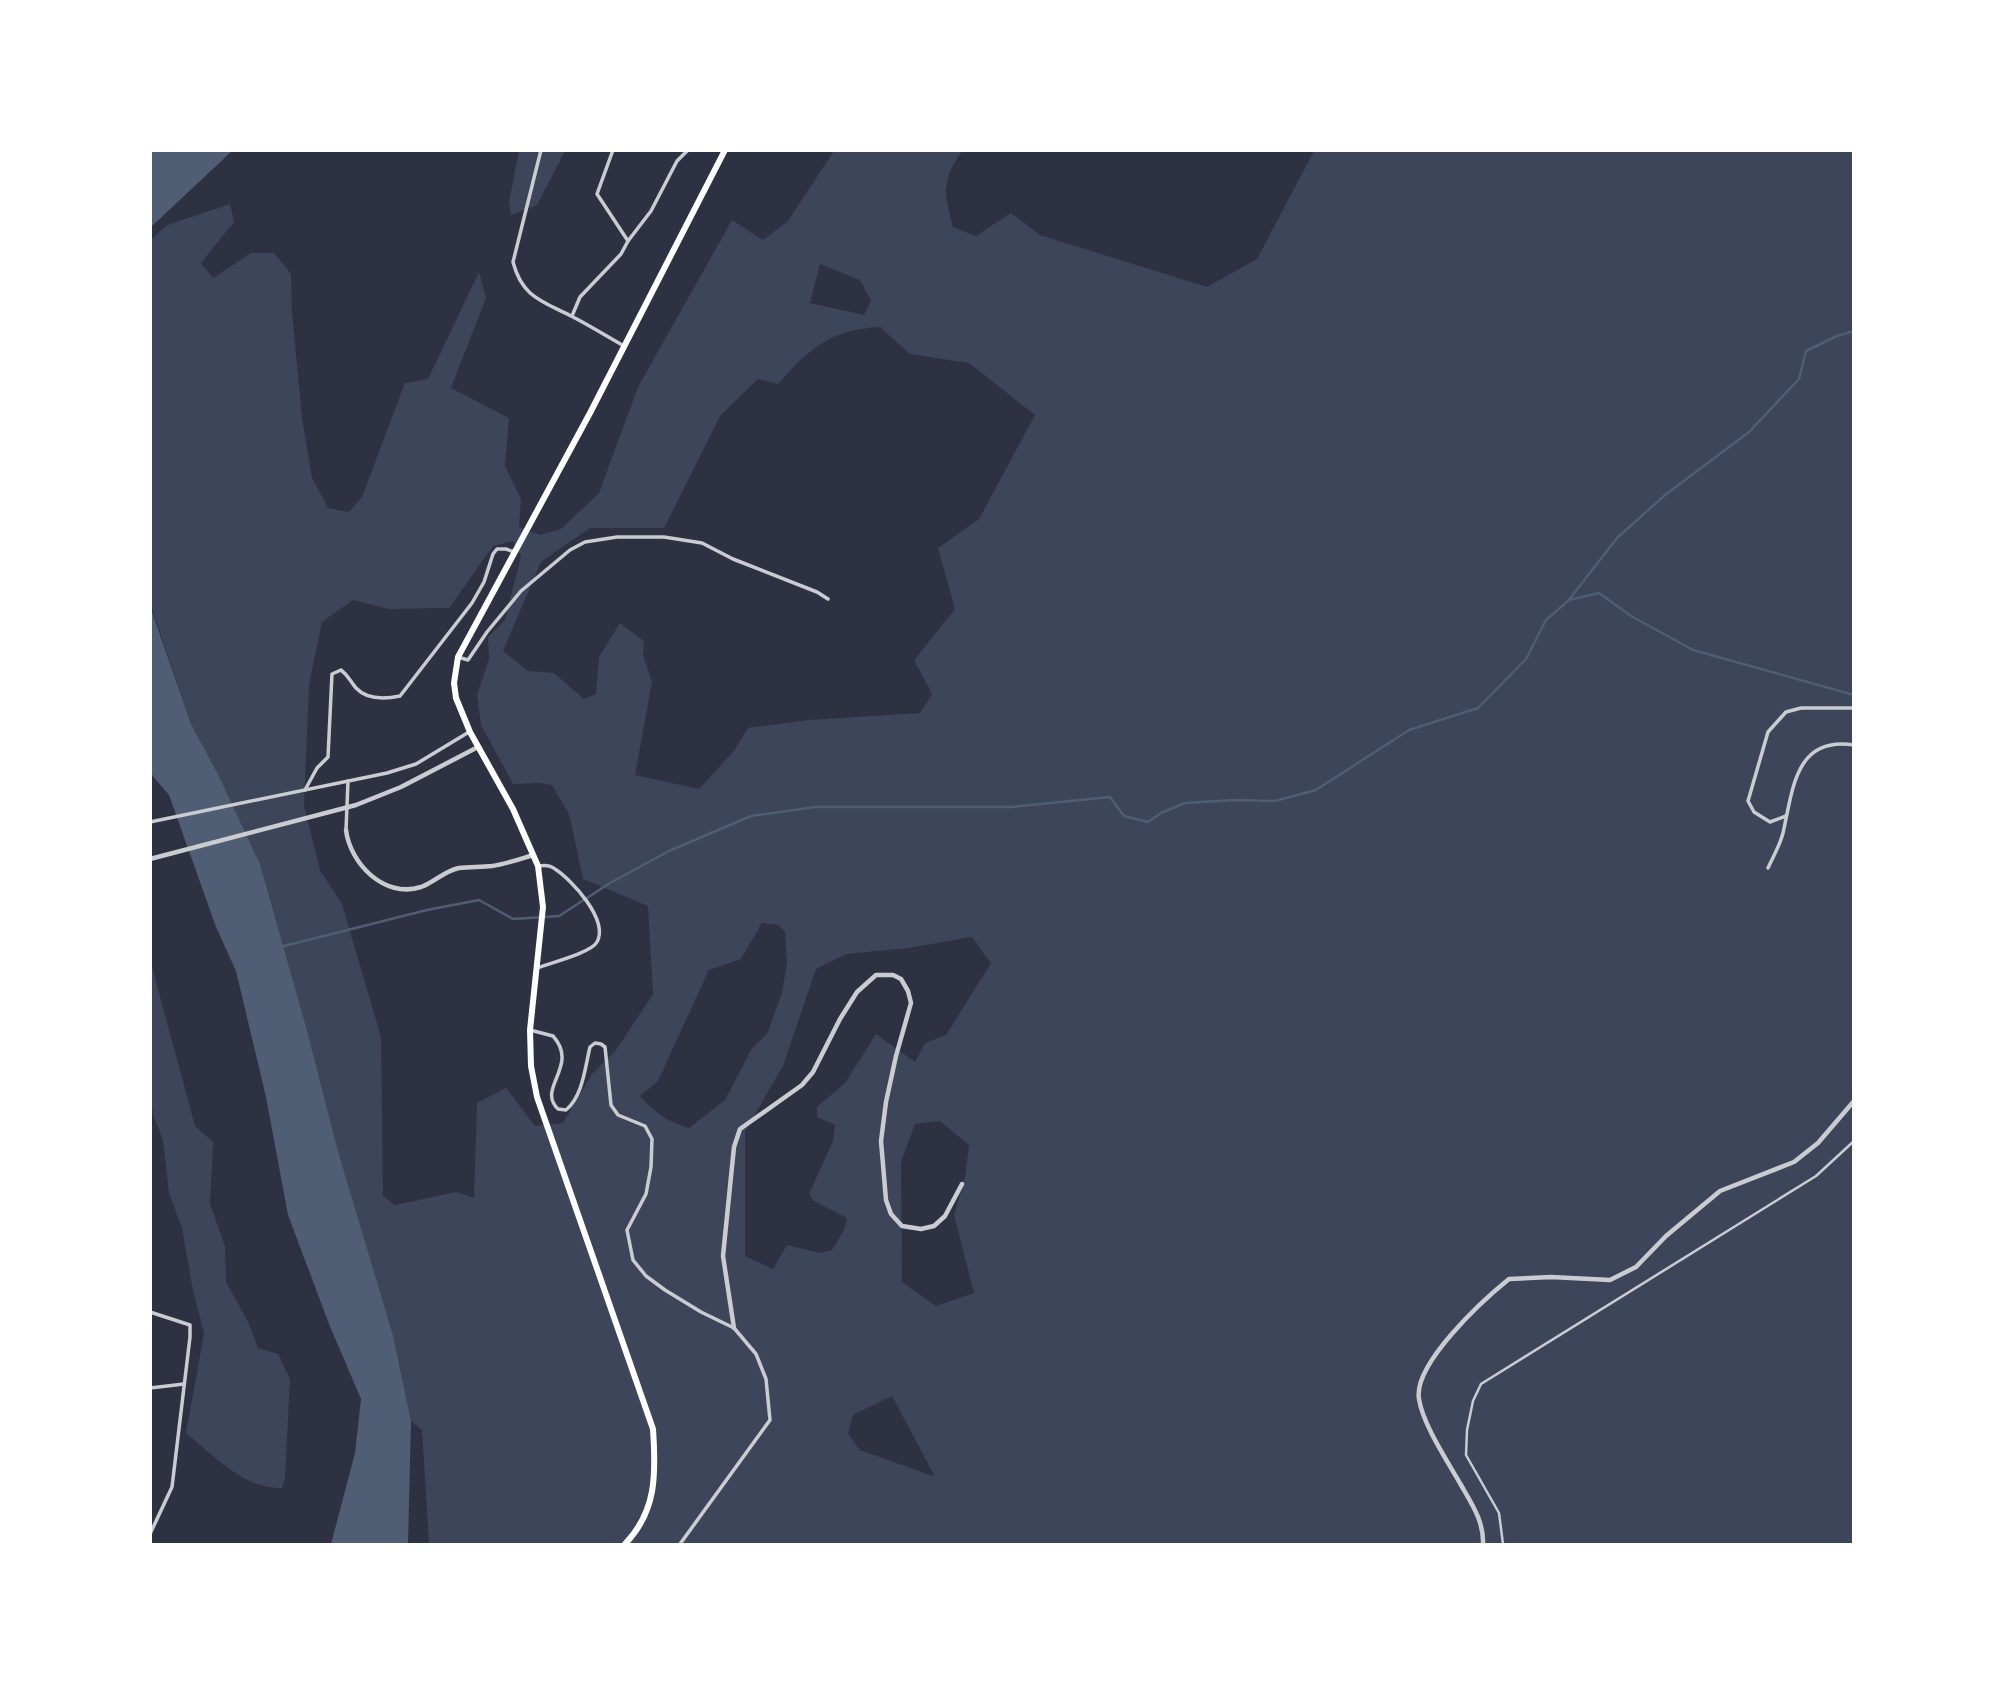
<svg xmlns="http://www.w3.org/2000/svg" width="2004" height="1695" font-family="Inter,sans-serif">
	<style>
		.green { fill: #3c4559; fill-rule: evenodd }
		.water { fill: #4f5d75 }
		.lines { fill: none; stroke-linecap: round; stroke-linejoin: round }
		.stream { stroke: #4f5d75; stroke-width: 2.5 }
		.pedestrian { stroke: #caccd0; stroke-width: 2.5 }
		.minor { stroke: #caccd0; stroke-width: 3.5 }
		.tertiary { stroke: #caccd0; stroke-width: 4.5 }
		.primary { stroke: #fff; stroke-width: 6 }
	</style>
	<rect width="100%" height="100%" fill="#2d3142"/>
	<g class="green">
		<path d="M519,151H565L537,205L511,215L509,202Z"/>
		<path d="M834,151H962C941,182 944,192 953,227L976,236L1011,213L1040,235L1207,287L1257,259L1314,151H1853V1544H429L422,1430L411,1421L393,1335L338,1151L307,1030L260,864L218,774L191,724L151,606V240L167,225L230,204L234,222L201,263L213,278L251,253H274L291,274L292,312L302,418L312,478L328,508L349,512L362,497L405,383L428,379L479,272L486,298L451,388L509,418L505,466L521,499L519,527L540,535L561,529L599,493L638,387L732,220L763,240L788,221ZM820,264L860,280L871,301L864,315L810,303ZM880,327L910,354L969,363L1035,415L979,519L938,548L955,609L914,660L932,694L920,713L808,720L748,728L734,751L699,789L635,775L652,682L643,655L644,641L620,623L599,657L596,694L584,699L554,673L528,671L503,651L541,562L590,528H664L720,416L758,379L778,384C810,348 830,330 880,327ZM513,541L521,556L505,620L488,637L489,659L477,695L481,725L513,784L540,783L552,785L569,814L583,879L648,906L653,994L616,1050L592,1074L563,1123L535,1126L506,1088L477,1103L474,1198L456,1192L395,1205L383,1196L381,1037L342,904L320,870L304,806L309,685L322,622L353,600L389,609L449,608L493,546ZM762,923L778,925L785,932L787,963L782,993L767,1034L752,1048L725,1100L689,1128C668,1122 655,1113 640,1096L658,1081L709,970L741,959ZM972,937L991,963L946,1035L925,1043L915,1062L876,1034L845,1083L817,1107V1117L835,1125L833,1141L809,1194L814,1201L847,1218L844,1230L832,1250L820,1253L787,1245L773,1269L745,1256V1132L783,1066L816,969L846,954L908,948ZM940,1121L969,1145L965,1178L954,1215L974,1293L936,1306L902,1282L901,1162L915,1124ZM892,1396L934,1475L933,1476L860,1450L848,1434L853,1415Z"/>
		<path d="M151,963L195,1126L213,1142L210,1204L225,1246L226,1282L248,1322L258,1348L278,1354L290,1379L285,1478L282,1488C245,1490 213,1455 186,1433L204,1333L193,1291L182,1228L169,1193L163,1140L153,1115L151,1097Z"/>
	</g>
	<g class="water">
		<path d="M151,150H232V151L151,227Z"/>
		<path d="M150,606L191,724L218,774L260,864L307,1030L338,1151L393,1335L411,1421L408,1544H331L355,1453L361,1399L329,1324L288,1215L266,1097L236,971L216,927L169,795L151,774Z"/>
	</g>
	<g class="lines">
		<g class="stream">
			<path d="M1569,600L1599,593L1631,616L1693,650L1854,695"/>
			<path d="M280,947L427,910L479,900L513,919L559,916L610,883L669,851L751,816L815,807H1012L1110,797L1124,816L1148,822L1161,813L1185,803L1235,800L1275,801L1316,790L1409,730L1478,708L1526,659L1546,620L1568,601L1617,538L1665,495L1749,432L1799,379L1806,351L1837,336L1854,331"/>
		</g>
		<path class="pedestrian" d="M1503,1544L1499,1513L1466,1455L1467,1430L1473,1401L1481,1384L1816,1176L1854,1141"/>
		<g class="minor">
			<path d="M541,150L513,262C522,297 542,301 571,316C589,325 606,336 624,346"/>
			<path d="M613,150L597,194L628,241"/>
			<path d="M572,316L580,297L621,254L628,241L651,211L677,161L688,150"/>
			<path d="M458,657L468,660L487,632L521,591L570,550L585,542L617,537H664L702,543L733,559L817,592L828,599"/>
			<path d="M305,790L317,768L328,757L332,674L341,670C349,676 350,681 356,688C367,700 385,699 400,696L472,603L484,582L493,554L497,549H506L514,552"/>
			<path d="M1786,816L1770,822L1754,812L1748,801L1768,732L1786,712L1801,708H1854"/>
			<path d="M150,822L387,773L416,764L469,732"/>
			<path d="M346,830L348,781"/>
			<path d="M1768,868C1773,857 1780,845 1783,833C1793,789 1795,736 1854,745"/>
			<path d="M537,968C550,963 591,953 597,942C609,920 572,880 555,869C550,865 545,865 539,866"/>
			<path d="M530,1030L553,1036C580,1066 536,1088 558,1109L566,1110C583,1096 585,1067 590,1047L595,1043L601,1044L605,1047L611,1105L618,1115L645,1126L652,1139L651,1167L646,1194L627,1230L633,1260L646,1276L665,1290L701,1312L734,1328L756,1354L766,1379L770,1420L680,1544"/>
			<path d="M150,1312L190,1325V1337L172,1487L150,1534"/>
			<path d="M150,1388L184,1384"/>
		</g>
		<g class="tertiary">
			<path d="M346,830C350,863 384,899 421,887C435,882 444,871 459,868C470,867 481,867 492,866C506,864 520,859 533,855"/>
			<path d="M150,859L356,805L401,787L478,747"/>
			<path d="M734,1328L723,1256L734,1147L740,1129L802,1085L813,1072L840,1019L857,992L876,975H893L901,979L908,991L911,1003L896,1056L886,1102L881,1141L886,1200L891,1214L902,1226L921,1229L934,1226L945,1216L962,1184"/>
			<path d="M1483,1544C1484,1522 1472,1504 1461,1485C1448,1462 1423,1425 1419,1399C1413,1364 1483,1300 1509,1279L1551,1277L1610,1280L1636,1267L1666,1236L1720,1191L1794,1162L1818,1143L1854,1101"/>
		</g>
		<path class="primary" d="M625,1544C657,1511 656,1473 653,1429L537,1097L531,1066L530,1030L543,907L538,866L513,809L470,732L456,698L454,683L458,657L590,413L725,150"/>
	</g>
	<rect width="2004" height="1695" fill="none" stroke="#ffffff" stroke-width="304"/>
</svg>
